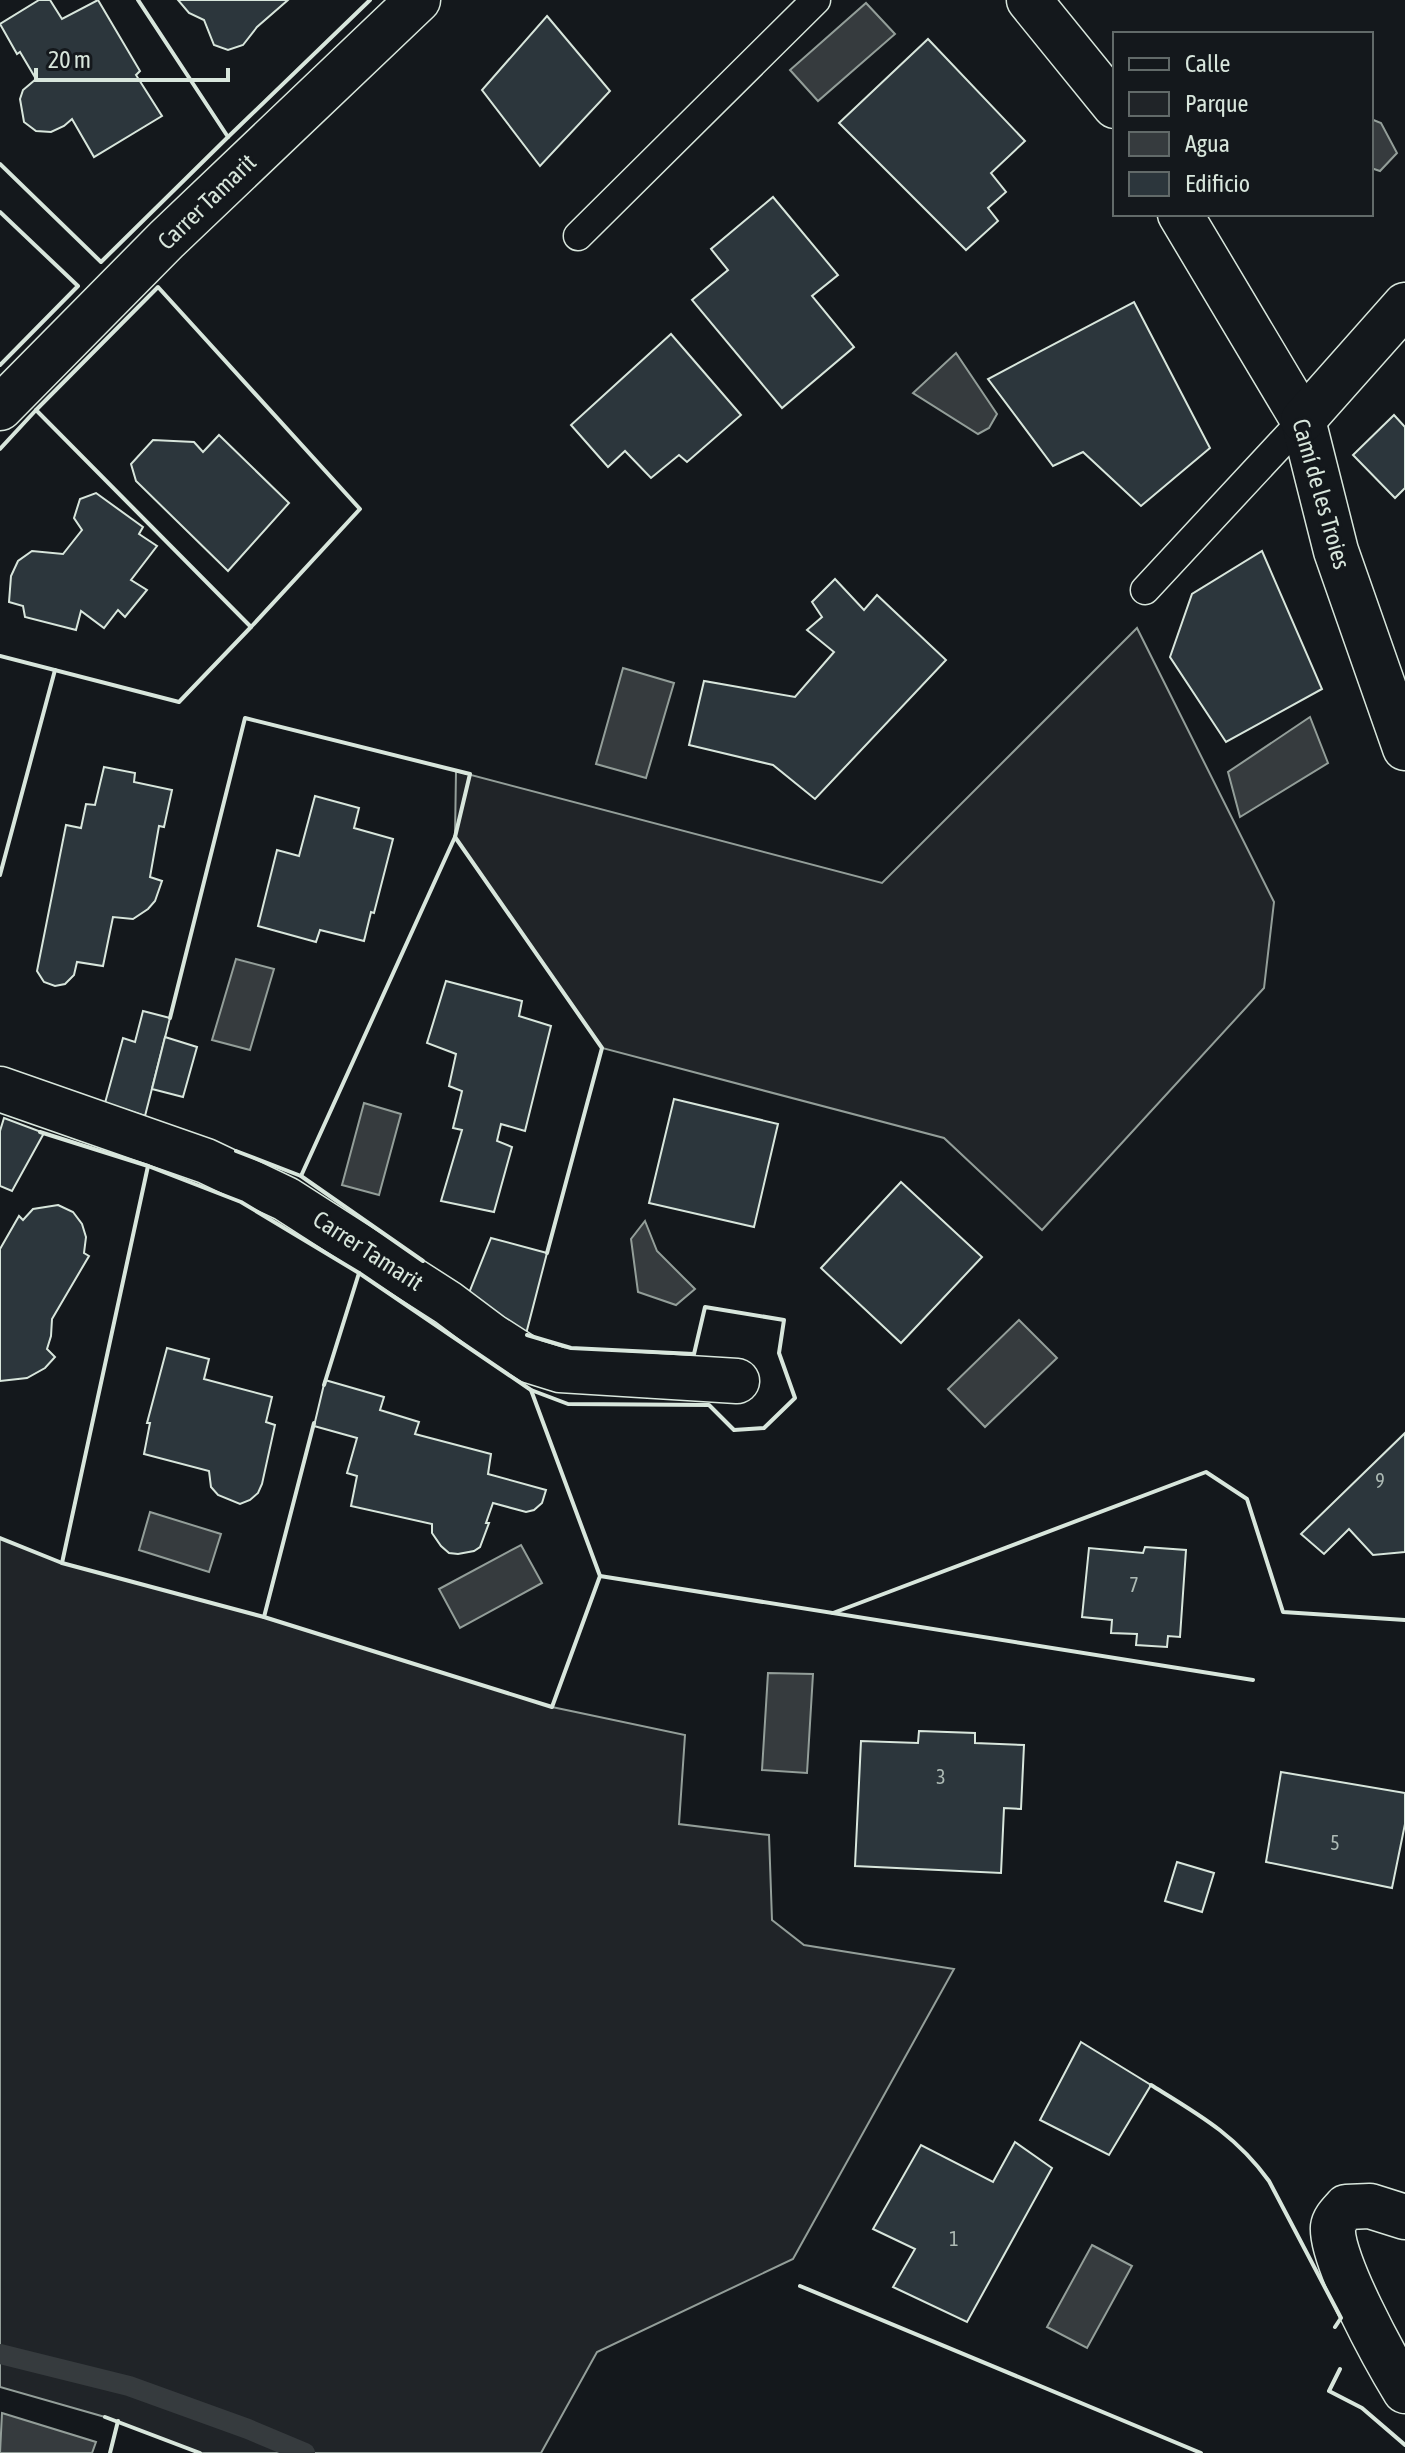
<svg xmlns="http://www.w3.org/2000/svg" width="1405" height="2453" font-family="'Asap Condensed',sans-serif">
	<style>
		.green { fill: #202428; stroke: #939e99; stroke-width: 2 }
		.water { fill: #363b3e; stroke: #939e99; stroke-width: 2 }
		.lines { fill: none; stroke-linecap: round; stroke-linejoin: round }
		.stream { stroke: #363b3e; stroke-width: 20 }
		.building { fill: #2c363c; stroke: #d8e6dc; stroke-width: 2 }
		.lane-casing { stroke: #d8e6dc; stroke-width: 31 }
		.street-casing { stroke: #d8e6dc; stroke-width: 47 }
		.lane { stroke: #14181c; stroke-width: 28 }
		.street { stroke: #14181c; stroke-width: 44 }
		.wall { stroke: #d8e6dc; stroke-width: 4 }
		.labels { text-anchor: middle; stroke-width: 6; stroke-linejoin: round; paint-order: stroke }
		.number-label { font-size: 20px; fill: #adbab4 }
		.street-label { font-size: 24px; fill: #d8e6dc; stroke: #14181c }
	</style>
	<rect width="100%" height="100%" fill="#14181c"/>
	<g class="green">
		<path d="M1137,628L1274,902L1264,988L1042,1230L944,1138L602,1048L455,837L456,771L882,883Z"/>
		<path d="M0,1538L62,1563L264,1617L552,1707L685,1735L679,1824L769,1835L772,1920L804,1945L954,1969L793,2259L597,2352L541,2453H200L105,2417L0,2387Z"/>
	</g>
	<g class="water">
		<path d="M866,3L895,34L818,101L790,70Z"/>
		<path d="M1371,119L1381,123L1397,153L1380,171L1371,168Z"/>
		<path d="M956,353L997,414L989,428L978,434L913,393Z"/>
		<path d="M623,668L674,683L646,778L596,764Z"/>
		<path d="M1310,717L1328,763L1240,817L1228,772Z"/>
		<path d="M236,959L274,969L250,1050L212,1040Z"/>
		<path d="M364,1103L401,1114L379,1195L342,1185Z"/>
		<path d="M645,1221L657,1251L695,1289L676,1305L638,1292L631,1239Z"/>
		<path d="M1019,1320L1057,1358L985,1427L948,1389Z"/>
		<path d="M150,1512L221,1534L209,1572L139,1550Z"/>
		<path d="M521,1545L542,1583L460,1628L439,1589Z"/>
		<path d="M768,1673L813,1674L807,1773L762,1770Z"/>
		<path d="M1092,2245L1132,2266L1087,2348L1047,2327Z"/>
		<path d="M2,2413L96,2442L92,2453H0Z"/>
	</g>
	<g class="lines">
		<path class="stream" d="M0,2354L129,2386L248,2429L305,2453"/>
	</g>
	<g class="building">
		<path d="M39,0H50L62,19L98,0L140,71L136,75L162,116L94,157L72,119L64,126L51,132L36,131L24,122L20,99L23,90L36,79L20,52L17,54L0,24Z"/>
		<path d="M178,0H288L257,27L243,45L228,50L214,45L204,20L189,13Z"/>
		<path d="M547,16L610,91L540,166L482,90Z"/>
		<path d="M928,39L1025,141L991,173L1006,192L988,208L998,221L966,250L839,123Z"/>
		<path d="M773,197L838,275L812,296L854,347L782,408L692,300L728,270L711,249Z"/>
		<path d="M1134,302L1210,448L1141,506L1083,452L1053,466L988,379Z"/>
		<path d="M671,334L741,415L687,462L679,455L651,478L625,451L608,467L571,425Z"/>
		<path d="M1394,415L1405,427V488L1395,498L1353,455Z"/>
		<path d="M219,435L289,503L228,571L136,481L131,464L153,440L194,442L203,452Z"/>
		<path d="M96,493L143,527L139,534L157,546L131,580L147,590L125,617L118,610L104,628L81,611L76,630L25,617L23,606L9,602L11,576L18,561L32,551L63,554L82,530L74,518L80,499Z"/>
		<path d="M1262,551L1322,689L1226,742L1170,657L1192,594Z"/>
		<path d="M835,579L864,610L877,595L946,660L815,799L773,765L689,745L704,681L795,697L834,652L807,630L822,617L812,602Z"/>
		<path d="M104,767L135,773L134,782L172,790L164,827L159,826L150,877L162,881L155,901L148,909L133,919L113,917L103,966L77,962L74,975L65,984L55,986L44,982L37,971L66,825L81,828L86,804L95,805Z"/>
		<path d="M315,796L359,808L354,828L393,839L374,913L371,912L364,941L320,930L316,942L258,926L277,850L299,856Z"/>
		<path d="M446,981L522,1001L519,1016L551,1026L525,1131L501,1124L497,1141L512,1147L494,1212L441,1201L462,1130L453,1128L462,1091L449,1086L456,1054L427,1043Z"/>
		<path d="M143,1011L170,1018L145,1116L105,1103L123,1038L135,1042Z"/>
		<path d="M165,1037L197,1047L183,1097L152,1089Z"/>
		<path d="M674,1099L778,1124L754,1227L649,1203Z"/>
		<path d="M4,1118L44,1133L12,1191L0,1186V1131Z"/>
		<path d="M901,1182L982,1257L901,1343L821,1268Z"/>
		<path d="M58,1205L73,1212L82,1224L86,1237L84,1253L89,1256L52,1319L51,1336L47,1349L55,1357L45,1368L27,1378L0,1381V1249L19,1216L23,1220L33,1209Z"/>
		<path d="M491,1238L547,1253L526,1334L469,1293Z"/>
		<path d="M167,1348L209,1359L204,1379L272,1397L266,1422L275,1425L262,1484L258,1493L250,1500L240,1504L218,1495L211,1487L209,1471L144,1454L150,1423H147Z"/>
		<path d="M325,1380L384,1397L380,1410L419,1422L415,1434L491,1454L488,1474L546,1490L542,1503L534,1510L526,1512L493,1503L486,1523H489L480,1547L474,1551L458,1554L449,1553L441,1546L432,1533V1524L351,1506L357,1476L347,1473L357,1438L314,1426Z"/>
		<path d="M1405,1433V1552L1373,1555L1349,1529L1324,1554L1301,1534Z"/>
		<path d="M1145,1547L1186,1550L1180,1637L1168,1636L1167,1647L1136,1645L1137,1634L1111,1633L1112,1620L1082,1617L1089,1548L1143,1553Z"/>
		<path d="M919,1731L975,1733V1743L1024,1745L1021,1809L1004,1808L1001,1873L855,1866L861,1741L918,1743Z"/>
		<path d="M1281,1772L1405,1793V1824L1392,1888L1266,1862Z"/>
		<path d="M1177,1862L1214,1873L1202,1912L1165,1901Z"/>
		<path d="M1081,2042L1151,2085L1109,2155L1040,2120Z"/>
		<path d="M1015,2142L1052,2168L967,2322L893,2287L915,2249L873,2229L921,2145L993,2182Z"/>
	</g>
	<g class="lines">
		<g class="lane-casing">
			<g id="lane">
				<path d="M578,236L816,0"/>
				<path d="M1145,590L1303,420"/>
			</g>
		</g>
		<g class="street-casing">
			<g id="street">
				<path d="M1029,0L1115,106"/>
				<path d="M1180,214L1303,420L1336,551L1405,748"/>
				<path d="M0,408L166,240L418,0"/>
				<path d="M1303,420L1405,305"/>
				<path d="M0,1089L206,1161L286,1199L448,1303L492,1336L531,1361L560,1370L737,1381"/>
				<path d="M1405,2217L1370,2206L1346,2207C1341,2213 1334,2219 1333,2227C1330,2259 1386,2360 1405,2391"/>
			</g>
		</g>
		<use href="#lane" class="lane"/>
		<use href="#street" class="street"/>
		<g class="wall">
			<path d="M228,137L370,0"/>
			<path d="M0,164L101,262L228,137L138,0"/>
			<path d="M0,212L78,286L0,365"/>
			<path d="M158,287L360,509L251,627L36,410Z"/>
			<path d="M0,449L36,410"/>
			<path d="M0,656L179,702L251,627"/>
			<path d="M455,837L602,1048L547,1253"/>
			<path d="M0,875L55,670"/>
			<path d="M170,1018L245,718L470,774L455,837L301,1176L236,1151"/>
			<path d="M40,1132L148,1166L62,1563"/>
			<path d="M148,1166L241,1202L359,1273L324,1385"/>
			<path d="M301,1176L423,1261"/>
			<path d="M527,1335L571,1348L694,1354L705,1307L784,1320L779,1353L795,1398L764,1428L734,1430L709,1405L568,1404L531,1390"/>
			<path d="M0,1538L62,1563L264,1617L552,1707L600,1576L531,1390L359,1273"/>
			<path d="M600,1576L1253,1680"/>
			<path d="M833,1613L1206,1472L1247,1499L1283,1612L1405,1620"/>
			<path d="M264,1617L314,1423"/>
			<path d="M1151,2085C1198,2114 1236,2135 1269,2181L1341,2318L1335,2327"/>
			<path d="M800,2286L1201,2453"/>
			<path d="M1340,2369L1329,2391L1362,2408L1405,2445"/>
			<path d="M105,2417L200,2453"/>
			<path d="M110,2453L118,2421"/>
		</g>
	</g>
	<g class="labels">
		<g class="number-label">
			<text x="1380" y="1488">9</text>
			<text x="1134" y="1592">7</text>
			<text x="941" y="1784">3</text>
			<text x="1335" y="1850">5</text>
			<text x="954" y="2246">1</text>
		</g>
		<g class="street-label">
			<text transform="translate(207 202) rotate(-44)" y="8">Carrer Tamarit</text>
			<text transform="translate(1321 494) rotate(74)" y="8">Camí de les Troies</text>
			<text transform="translate(368 1251) rotate(33)" y="8">Carrer Tamarit</text>
		</g>
	</g>
	<rect x="1113" y="32" width="260" height="184" fill="#14181c" stroke="#626a69" stroke-width="2"/>
	<rect x="1129" y="58" width="40" height="12" fill="#14181c" stroke="#626a69" stroke-width="2"/>
	<text x="1185" y="72" font-size="24" fill="#d8e6dc">Calle</text>
	<rect x="1129" y="92" width="40" height="24" fill="#202428" stroke="#626a69" stroke-width="2"/>
	<text x="1185" y="112" font-size="24" fill="#d8e6dc">Parque</text>
	<rect x="1129" y="132" width="40" height="24" fill="#363b3e" stroke="#626a69" stroke-width="2"/>
	<text x="1185" y="152" font-size="24" fill="#d8e6dc">Agua</text>
	<rect x="1129" y="172" width="40" height="24" fill="#2c363c" stroke="#626a69" stroke-width="2"/>
	<text x="1185" y="192" font-size="24" fill="#d8e6dc">Edificio</text>
	<path d="M36 68v12h192v-12" fill="none" stroke="#d8e6dc" stroke-width="4"/>
	<text x="48" y="68" font-size="24" fill="#d8e6dc" stroke="#14181c" stroke-width="6" paint-order="stroke">20 m</text>
</svg>
